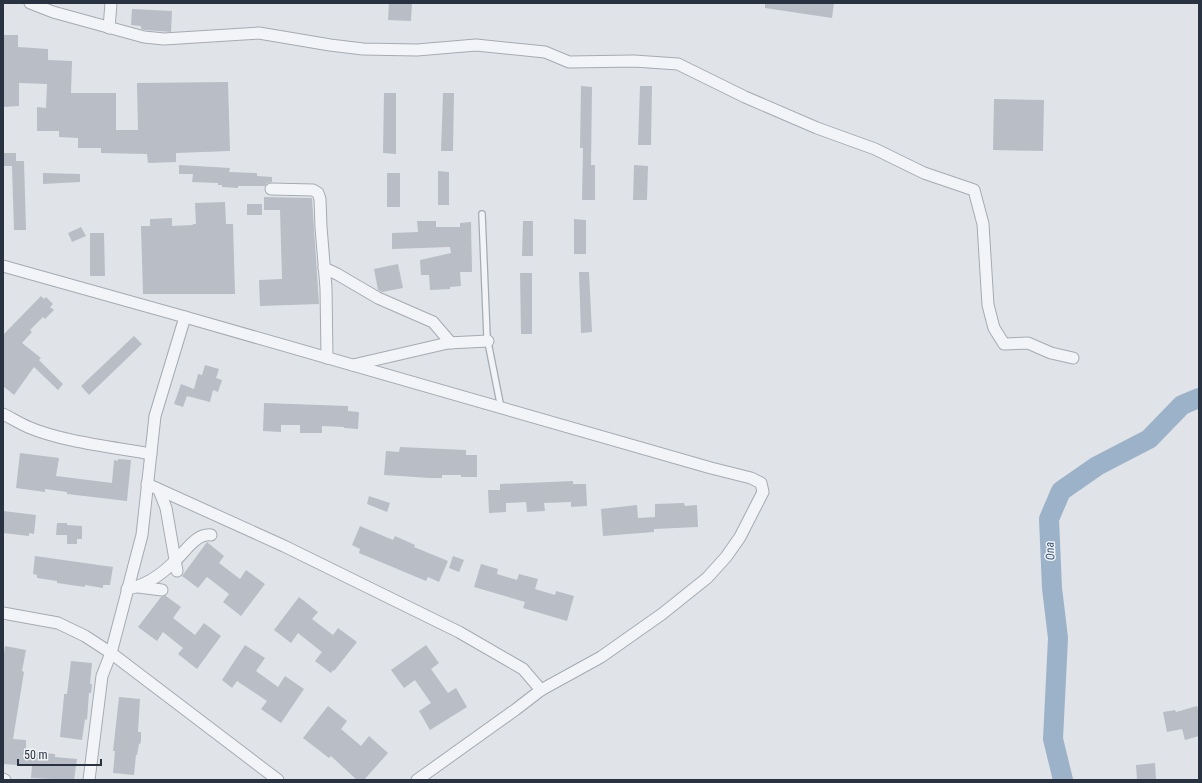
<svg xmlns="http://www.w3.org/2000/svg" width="1202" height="783" font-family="'Roboto Condensed',sans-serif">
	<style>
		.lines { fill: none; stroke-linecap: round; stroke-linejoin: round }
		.river { stroke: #9cb2c8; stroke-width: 20 }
		.building { fill: #b8bdc6 }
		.lane-casing { stroke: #a5abb3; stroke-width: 8 }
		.street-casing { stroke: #a5abb3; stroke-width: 13 }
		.lane { stroke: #f3f4f7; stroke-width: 5.5 }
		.street { stroke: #f3f4f7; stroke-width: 11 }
		.labels { text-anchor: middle; stroke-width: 3; stroke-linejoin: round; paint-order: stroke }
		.water-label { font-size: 12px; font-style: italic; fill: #345173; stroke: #f0f3f6 }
	</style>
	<rect width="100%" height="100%" fill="#e0e4e9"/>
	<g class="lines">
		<path class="river" d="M1063,780L1053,739L1058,638L1052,588L1049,519L1061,491L1097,466L1149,439L1182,405L1199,398"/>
	</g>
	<g class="building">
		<path d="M389,3H412L411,21L388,20Z"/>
		<path d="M765,3H834L832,18L765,8Z"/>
		<path d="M132,9L172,11L171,32L145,30L141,29V26L131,25Z"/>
		<path d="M3,35H18V47L48,49V60L72,61L71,93H116V130H138L137,83L228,82L230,151L176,153V162L148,163L147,154L101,153V148H78V138L59,137V131H37V107L46,108L47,84L19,83V106L3,107Z"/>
		<path d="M581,86L592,87L591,165H595V200H582L583,148H580Z"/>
		<path d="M640,86H652L651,145H638Z"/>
		<path d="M384,93H396V154L383,153Z"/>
		<path d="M443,93H454L453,151H441Z"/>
		<path d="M994,99L1044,100L1043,151L993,150Z"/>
		<path d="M3,153H16V161H24L26,230H14L12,166H3Z"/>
		<path d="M179,165L230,168L229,172L257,173V176L272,177V182L267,183L265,186H238V188L222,187V185H218V183L192,182L193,174H179Z"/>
		<path d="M634,165L648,166L647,200H633Z"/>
		<path d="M438,171L449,172V205H438Z"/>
		<path d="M43,173L80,174V182L43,184Z"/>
		<rect x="387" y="173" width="13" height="34"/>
		<path d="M264,197L312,198L319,304L260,306L259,280L282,279L280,210H264Z"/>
		<path d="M225,202L226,224H233L235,294H143L141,226H150V219L172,218V226L193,225V224H196L195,203Z"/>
		<rect x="247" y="204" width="15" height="11"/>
		<path d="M574,219L586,220V254H574Z"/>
		<path d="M417,221H436V227H460V223L471,222L472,272H460L461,286L450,287V289L430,290L429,275H421L420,260L451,253L450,247L392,249V233L418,232Z"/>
		<path d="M523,221H533V256H522Z"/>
		<path d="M81,227L86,236L72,242L68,233Z"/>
		<path d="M90,233H104L105,276H90Z"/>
		<path d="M398,264L403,288L382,292L378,290L374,269Z"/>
		<path d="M579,272H589L592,332L581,333Z"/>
		<path d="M520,273H532V334H521Z"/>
		<path d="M41,296L44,299L46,297L53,304L50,307L54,310L45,319L43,317L30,330L32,332L22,343L41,358L39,360L63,384L58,390L34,367L14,395L3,386V335Z"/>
		<path d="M134,336L142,344L89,395L81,386Z"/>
		<path d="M205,365L219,369L216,378L222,380L218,392L213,390L210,402L187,396L183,407L174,404L181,384L194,389L198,374L202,375Z"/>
		<path d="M264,403L348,406V411L359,412L358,429L344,428V427L322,426V433H300V425H281V432L263,431Z"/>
		<path d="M400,447L466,450V455H477V477H461V475H442V478H430L384,475L386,451L399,452Z"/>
		<path d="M20,453L59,458L56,476L112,483L114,460L118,461V459L131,460L127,501L67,494V492L45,489V492L16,488Z"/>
		<path d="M573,481V484H586L587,506L571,507V502L544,503L545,511L527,512L526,502L506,503V512L489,513L488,490H500V484Z"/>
		<path d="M369,496L390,503L387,512L367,504Z"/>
		<path d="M684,503L685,506L697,505L698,527L654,529V532L603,536L601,509L637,505L638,518L655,517V504Z"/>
		<path d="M3,511L36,515L34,534L29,533V536L3,533Z"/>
		<path d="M57,523H67V525L82,526V539H77V544H67V535H56Z"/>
		<path d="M360,526L393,540L395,536L415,545L414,547L448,561L439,582L428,577L426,581L359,553L360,549L352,545Z"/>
		<path d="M207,542L224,556L219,563L240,579L246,570L265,584L241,616L223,602L229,594L207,577L198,588L182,576Z"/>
		<path d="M35,556L113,567L110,585H103V588L85,585V587L57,583V581L37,578V575L33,574Z"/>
		<path d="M453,556L464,560L459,572L449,568Z"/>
		<path d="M481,564L498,569L497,574L517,580L519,574L538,579L535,589L555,595L556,591L574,596L567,621L523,608L525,602L474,587Z"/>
		<path d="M166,596L181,607L173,618L195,635L204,623L221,636L197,669L178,654L183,648L163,632L157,641L138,627L161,597Z"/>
		<path d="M299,597L318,612L312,619L333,635L338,628L357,642L334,671L333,670L331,673L315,661L322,652L298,633L291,643L274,630Z"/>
		<path d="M245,645L265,658L256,671L278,687L285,676L304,689L281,723L261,709L267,701L237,681L232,688L222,680Z"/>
		<path d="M426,645L439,663L431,669L448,693L456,688L467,707L430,730L419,711L431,703L415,680L404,688L391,670Z"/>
		<path d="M5,646L26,650L22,671L24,672L13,739L26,740V750H29V752L55,754V757L77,759L74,780L31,778L32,766L3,764V661Z"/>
		<path d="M71,661L92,663L90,684H92L91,693H89L87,720L85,719L82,740L60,737L64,696V694H67Z"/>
		<path d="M119,697L140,699L138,732H141V741L140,744H139L137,755H136L134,775L113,773L115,751H113Z"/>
		<path d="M328,706L347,721L341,729L361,746L369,736L388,753L364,780H357L331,756L329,758L303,738Z"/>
		<path d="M1197,706L1199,713V736L1185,740L1182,729L1167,732L1163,712L1175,710L1176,712Z"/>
		<path d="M1155,763L1156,780H1137L1136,765Z"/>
	</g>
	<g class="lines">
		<g class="lane-casing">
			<path id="lane" d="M482,214L487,337L501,408"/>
		</g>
		<g class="street-casing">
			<g id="street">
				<path d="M30,3L53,12L144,37L164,39L259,33L330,45L363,49L417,50L476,45L545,52L569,62L634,61L678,64L745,97L817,128L875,149L924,173L974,190L983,224L988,305L994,328L1004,344L1028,343L1051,353L1073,358"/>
				<path d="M109,28L111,3"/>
				<path d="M271,189L313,190L318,193L320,199L321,227L326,288L327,358"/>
				<path d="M3,266L185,317L711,468L751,478L761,483L763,492L740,537L726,557L707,578L662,614L601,657L541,690"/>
				<path d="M324,268L337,274L378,298L433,322L451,343"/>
				<path d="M353,365L448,343L488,341"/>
				<path d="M3,414C11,418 19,423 28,427C63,442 113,447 151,454"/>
				<path d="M147,484L284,546L459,632L523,669L541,690L515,710L417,780"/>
				<path d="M159,490L166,508L177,571"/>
				<path d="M138,587L162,590"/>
				<path d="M127,589C145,586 162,574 175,561C185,552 196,533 211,535"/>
				<path d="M3,613L58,623L85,636L111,653L278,780"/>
				<path d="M3,779L5,780"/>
				<path d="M89,780L102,676L111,653L142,535L155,416L185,317"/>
			</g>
		</g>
		<use href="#lane" class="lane"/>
		<use href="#street" class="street"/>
	</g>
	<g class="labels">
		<g class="water-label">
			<text transform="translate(1050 551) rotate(-93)" y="4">Ona</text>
		</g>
	</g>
	<rect width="1202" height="783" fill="none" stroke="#293240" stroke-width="8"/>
	<path d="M18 759v6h83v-6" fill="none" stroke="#293240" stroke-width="2"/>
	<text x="24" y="759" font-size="12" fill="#293240" stroke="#f0f3f6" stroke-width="3" paint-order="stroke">50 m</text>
</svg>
